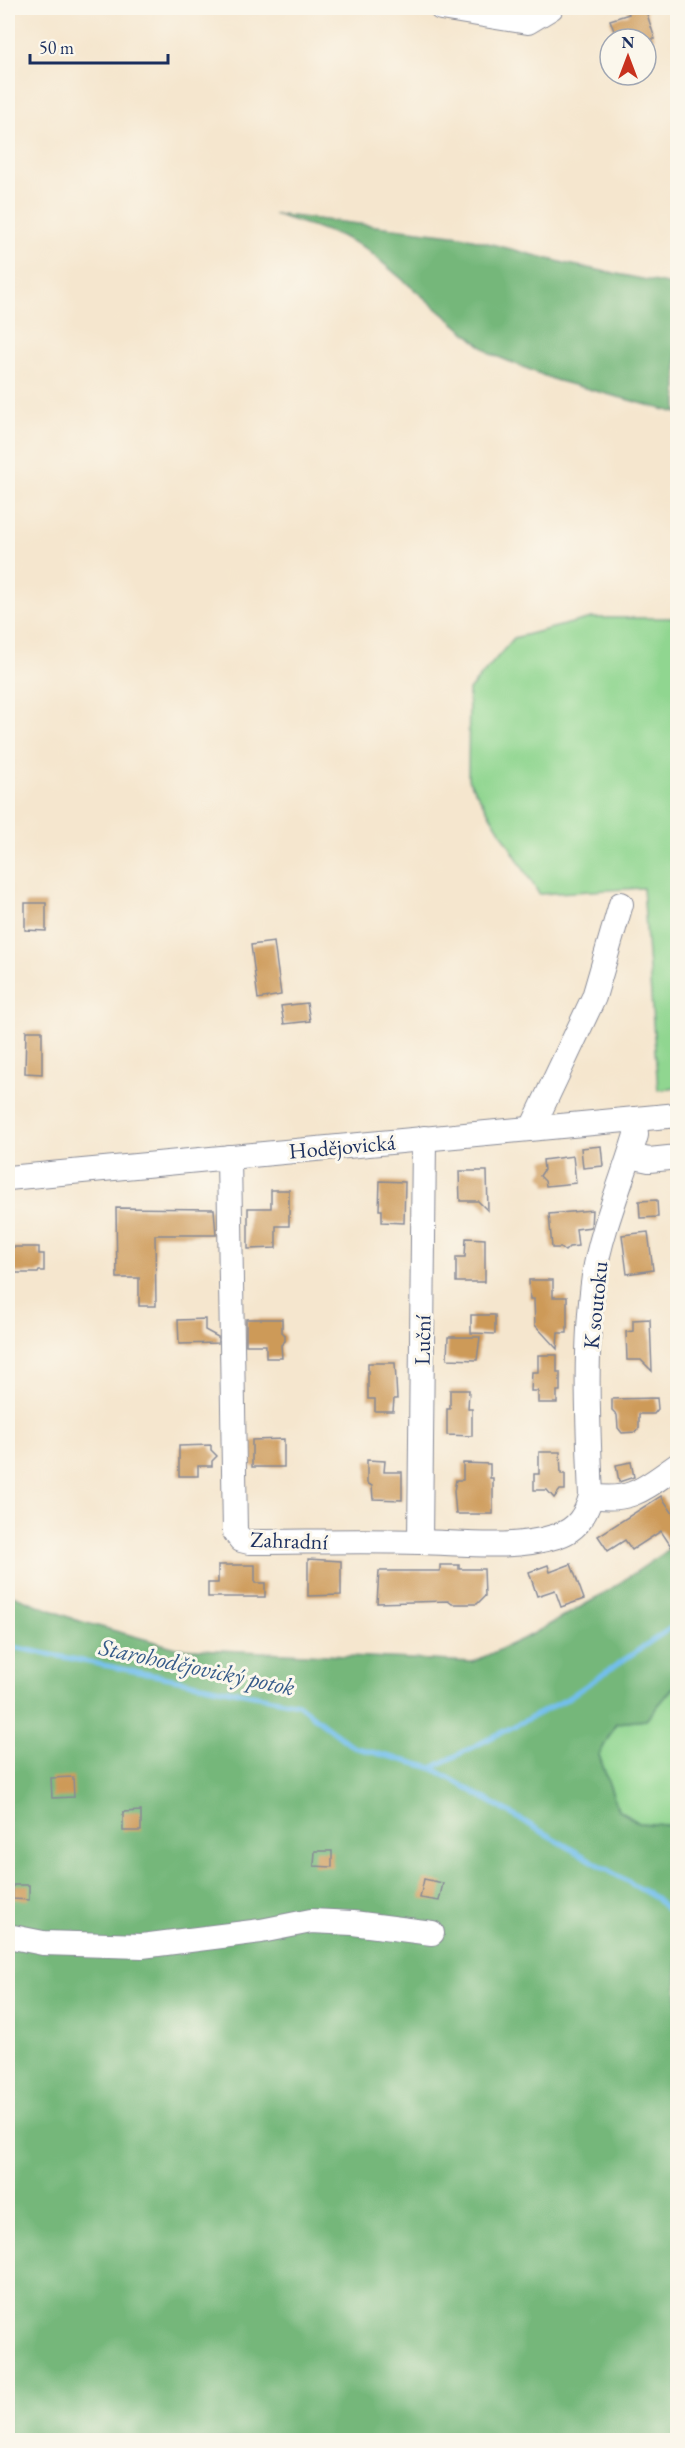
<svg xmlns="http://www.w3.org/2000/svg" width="685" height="2448" font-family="'EB Garamond',serif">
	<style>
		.green { fill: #90d690; stroke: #568277; stroke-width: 1.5 }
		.forest { fill: #74b77a; stroke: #48736c; stroke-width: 1.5 }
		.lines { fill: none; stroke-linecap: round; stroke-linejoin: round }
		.stream { stroke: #73bfed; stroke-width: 5 }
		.building { fill: #cd9a59 }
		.minor-casing { stroke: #888a96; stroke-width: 26 }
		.minor { stroke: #fff; stroke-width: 24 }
		.labels { text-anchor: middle; stroke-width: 6; stroke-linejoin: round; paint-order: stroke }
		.street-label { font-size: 22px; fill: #1b2f5e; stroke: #fbf7ec }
		.water-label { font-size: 24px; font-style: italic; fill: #355a89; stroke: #fbf7ec }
	</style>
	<rect width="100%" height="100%" fill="#fbf7ec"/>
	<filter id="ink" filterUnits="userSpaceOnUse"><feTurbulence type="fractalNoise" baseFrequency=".0167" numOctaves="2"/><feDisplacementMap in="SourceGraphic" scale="12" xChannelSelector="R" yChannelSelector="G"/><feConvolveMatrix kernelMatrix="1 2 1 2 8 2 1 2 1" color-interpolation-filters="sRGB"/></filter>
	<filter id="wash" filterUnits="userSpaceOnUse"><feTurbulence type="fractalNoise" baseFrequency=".008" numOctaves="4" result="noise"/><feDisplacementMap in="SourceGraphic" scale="24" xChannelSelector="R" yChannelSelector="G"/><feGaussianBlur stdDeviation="1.35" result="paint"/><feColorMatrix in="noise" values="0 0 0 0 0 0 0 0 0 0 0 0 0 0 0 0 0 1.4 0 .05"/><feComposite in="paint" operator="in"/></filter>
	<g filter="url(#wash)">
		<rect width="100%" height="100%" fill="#f5e6ce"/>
		<g class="green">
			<path d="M591,618H677V1088L658,1090L643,888L539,894L468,779L469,690L514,638Z"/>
			<path d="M677,1683V1826L639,1823L618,1810L599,1755L617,1723L646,1720Z"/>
		</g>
		<g class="forest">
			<path d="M274,214L461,236L568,264L677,286V413L555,380L491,354L365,248L339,235Z"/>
			<path d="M677,1541V1683L646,1720L616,1723L599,1755L618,1810L639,1823L677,1826V2440H8V1593L76,1620L177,1648L473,1662L531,1635L600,1596L664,1553Z"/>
		</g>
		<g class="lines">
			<g class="stream">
				<path d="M8,1646L298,1704L353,1747L432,1768L656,1898L678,1922"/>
				<path d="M432,1768L565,1700L678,1623"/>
			</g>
		</g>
		<g id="blocks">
			<g class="building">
				<path d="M627,8H645L655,39H617L610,20L629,14Z"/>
				<path d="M25,903H46V931L25,930Z"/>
				<path d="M274,942L281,995L258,999L251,945Z"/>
				<path d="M307,1003L310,1021L284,1024L281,1006Z"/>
				<path d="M26,1031H42V1074L25,1073Z"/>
				<path d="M601,1146L603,1166L583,1168L581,1148Z"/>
				<path d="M573,1156L576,1183L546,1186L545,1181L540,1176L544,1170L543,1160Z"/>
				<path d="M459,1171H487L488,1211L478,1201H460Z"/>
				<path d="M380,1181L405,1182L404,1223L382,1222V1210H379Z"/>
				<path d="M271,1190H289V1226H276V1248L248,1249V1208H271Z"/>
				<path d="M657,1200L658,1217L640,1218L639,1201Z"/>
				<path d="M116,1208L214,1209L216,1235H155L156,1306H139V1278H117Z"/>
				<path d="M592,1210L591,1227L576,1229L578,1246L569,1247L565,1251L561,1248H552L549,1214Z"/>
				<path d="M648,1232L653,1270L627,1274L622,1235Z"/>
				<path d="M466,1238L485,1239V1282H456V1257H465Z"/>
				<path d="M8,1247H39V1254H44V1271H39L38,1273H8Z"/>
				<path d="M529,1280H553V1297H567V1333H558L557,1349L535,1325L534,1299H530Z"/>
				<path d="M471,1315H495V1334L471,1333Z"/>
				<path d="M205,1319V1330L218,1337V1343L179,1344L178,1320Z"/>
				<path d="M246,1319H282V1332L285,1335V1341L281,1345L282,1358H266V1345H246Z"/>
				<path d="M650,1319L652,1371L641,1360H627L626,1332L633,1331V1320Z"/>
				<path d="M448,1337H480L477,1360L447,1359Z"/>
				<path d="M538,1355H557V1372H560V1391H557V1403H538V1391H531L532,1372H538Z"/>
				<path d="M368,1363H395L397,1399H394L393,1411H375V1399H368Z"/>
				<path d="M450,1390H469L468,1409H472V1436L447,1435V1409H450Z"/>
				<path d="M657,1398L658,1409L654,1414H639V1428L635,1432L622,1433L618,1428L617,1415L612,1410V1399Z"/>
				<path d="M284,1439V1467H252V1440Z"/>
				<path d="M211,1445V1450L217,1456L212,1461V1466H198V1476H179V1446Z"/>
				<path d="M539,1452H560L561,1474H565V1490H560L554,1498L547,1490H534V1474H539Z"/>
				<path d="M367,1460L385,1461L384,1472H402V1500L373,1499L372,1486L367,1483Z"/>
				<path d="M631,1462L634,1477L619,1482L616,1465Z"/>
				<path d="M463,1463L490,1464V1478H493V1514H456L454,1491L456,1480H463Z"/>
				<path d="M661,1496L678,1521V1557L661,1531L632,1550L625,1540L608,1551L598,1536Z"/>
				<path d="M308,1559L341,1561V1595L308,1596Z"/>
				<path d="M571,1564L584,1599L561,1607L555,1590L537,1596L529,1572L548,1565L550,1572Z"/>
				<path d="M218,1565H255V1583H265V1597H208V1583H218Z"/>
				<path d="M440,1565H459V1569H484L485,1596L477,1604H452L448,1601L377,1603L379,1571H440Z"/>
				<path d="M73,1777L74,1797L52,1798L51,1778Z"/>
				<path d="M141,1811V1831H123V1812Z"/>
				<path d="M315,1851H332V1867L314,1866Z"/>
				<path d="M424,1879L443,1883L439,1901L420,1898Z"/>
				<path d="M13,1885H29V1900L13,1899Z"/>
			</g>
		</g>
	</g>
	<g filter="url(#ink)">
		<use href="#blocks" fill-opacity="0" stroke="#888a96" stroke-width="1.5"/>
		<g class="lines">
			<g class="minor-casing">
				<g id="minor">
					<path d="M441,8L528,22L551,8"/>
					<path d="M532,1128L594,997L621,904"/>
					<path d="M630,1156L649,1160L678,1157"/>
					<path d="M229,1157L235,1532L241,1540L249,1542C306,1542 363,1540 420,1542C465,1543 513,1550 557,1536C577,1530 586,1515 591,1496C588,1424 584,1348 594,1276C601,1230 623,1179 636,1135L635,1119"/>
					<path d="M8,1178L678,1115"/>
					<path d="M591,1496C632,1503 646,1487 678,1465"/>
					<path d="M420,1542L424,1138"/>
					<path d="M8,1936L43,1943L142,1946L261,1931L311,1921L353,1923L432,1933"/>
				</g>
			</g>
			<use href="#minor" class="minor"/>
		</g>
	</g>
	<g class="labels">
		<g class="street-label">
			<text transform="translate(342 1146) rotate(-5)" y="8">Hodějovická</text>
			<text transform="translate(595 1305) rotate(-84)" y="8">K soutoku</text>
			<text transform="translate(422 1340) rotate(-89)" y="8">Luční</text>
			<text transform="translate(289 1540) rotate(2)" y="8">Zahradní</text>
		</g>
		<g class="water-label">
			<text transform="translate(197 1667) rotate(12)" y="8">Starohodějovický potok</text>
		</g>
	</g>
	<rect width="685" height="2448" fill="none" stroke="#fbf7ec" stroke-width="30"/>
	<g transform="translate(628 57)"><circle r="28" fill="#fbf7ec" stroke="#a1a7b3" stroke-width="1.5"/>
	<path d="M0-4.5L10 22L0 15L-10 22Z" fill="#c8321e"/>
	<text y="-9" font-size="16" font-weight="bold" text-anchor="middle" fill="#1b2f5e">N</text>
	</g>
	<path d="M30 54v9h138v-9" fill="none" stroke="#1b2f5e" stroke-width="3"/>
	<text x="39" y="54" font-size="18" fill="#1b2f5e" stroke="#fbf7ec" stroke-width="4.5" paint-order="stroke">50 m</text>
</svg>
